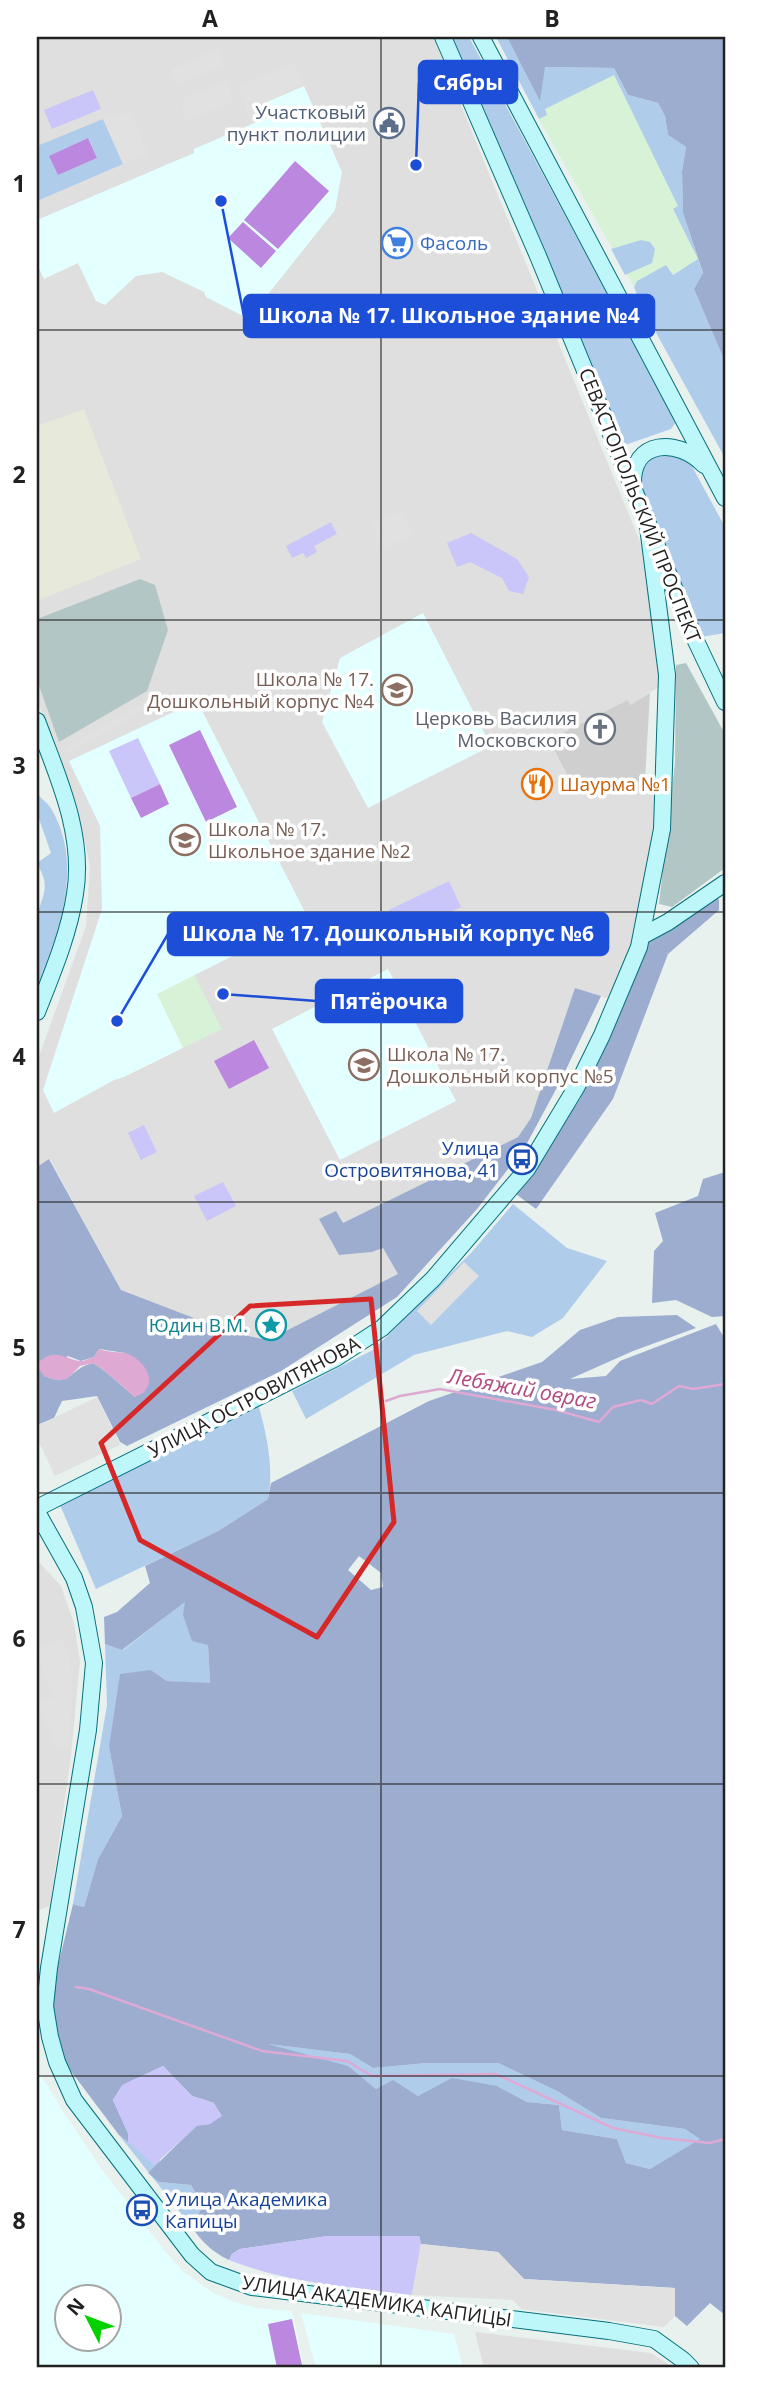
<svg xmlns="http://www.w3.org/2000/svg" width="762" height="2405" font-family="'Open Sans',sans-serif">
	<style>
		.residential { fill: #dedfde }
		.commercial { fill: #d8f2d8 }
		.industrial { fill: #e7eada }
		.education { fill: #e3ffff; fill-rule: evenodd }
		.religious { fill: #cfcfcf }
		.construction { fill: #b3c6c6 }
		.grass { fill: #afcdeb; fill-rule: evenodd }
		.forest { fill: #9dadd0; fill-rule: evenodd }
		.park { fill: #cac6fa }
		.pitch { fill: #bc87df }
		.parking { fill: #e1e1e1 }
		.water { fill: #dea9d3 }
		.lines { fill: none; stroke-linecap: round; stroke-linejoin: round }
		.stream { stroke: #dea9d3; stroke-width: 2.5 }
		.secondary-casing { stroke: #05707b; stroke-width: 18 }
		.secondary { stroke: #bdf7fa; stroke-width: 16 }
		.marked { fill: none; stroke: #d62828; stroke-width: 5; stroke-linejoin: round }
		.grid { fill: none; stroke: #212121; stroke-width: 2; stroke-opacity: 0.55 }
		.labels { text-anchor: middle; stroke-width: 7; stroke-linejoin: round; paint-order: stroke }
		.service-label { font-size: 19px; fill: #4e5e75; stroke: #fff; text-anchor: end }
		.shop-label { font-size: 19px; fill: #366cbe; stroke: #fff; text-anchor: start }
		.street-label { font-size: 19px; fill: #212121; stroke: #fff }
		.education-label { font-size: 19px; fill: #785e54; stroke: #fff; text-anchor: start }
		.worship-label { font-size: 19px; fill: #5b616d; stroke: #fff; text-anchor: end }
		.food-label { font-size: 19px; fill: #c56008; stroke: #fff; text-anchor: start }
		.transit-label { font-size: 19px; fill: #164399; stroke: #fff; text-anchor: end }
		.culture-label { font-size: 19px; fill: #0d838f; stroke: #fff; text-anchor: end }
		.water-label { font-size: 21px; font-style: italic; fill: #b24c80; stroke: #fff }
		.leader { fill: none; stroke: #1d4ed8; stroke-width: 2.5 }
		.callout-dot { fill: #1d4ed8; stroke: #fff; stroke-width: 2.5 }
		.callout { fill: #1d4ed8; stroke: #1d4ed8; stroke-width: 2.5 }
		.callout-label { font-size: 21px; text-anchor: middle; font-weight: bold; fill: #fff }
		.neatline { fill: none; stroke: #212121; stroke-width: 2.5 }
		.grid-label { font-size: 23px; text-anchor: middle; font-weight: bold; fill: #212121 }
	</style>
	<rect width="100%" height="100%" fill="#e8f1ee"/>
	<g class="residential">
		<path d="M37,37H433L641,544L657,635L659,687L630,705L627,701L549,741L577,794L596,786L645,780L658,781L657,806L646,884L632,945L609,999L576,988L531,1118L518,1137L342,1224L319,1219L339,1255L372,1252L383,1248L399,1274L268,1340L233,1333L121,1290L50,1159L37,1167V1062L86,926L90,866L77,806L37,700Z"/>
		<path d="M37,1560L61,1586L74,1623L80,1661L71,1756L50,1906L37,1911Z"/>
		<path d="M475,2332L651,2353L674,2368H484Z"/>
	</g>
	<g class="commercial">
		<path d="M613,74L679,206L673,210L699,259L673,275L666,265L637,281L634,287L539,119L547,115L544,109Z"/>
		<path d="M194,975L222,1029L183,1048L156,994Z"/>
	</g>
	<path class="industrial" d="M84,409L141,559L37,601V426Z"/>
	<g class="education">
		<path d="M304,86L342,172L335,210L250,317L243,316L206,297L204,292L162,272L136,276L105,305L96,301L78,263L44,279L37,264V220L194,153V149L273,115L267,102Z"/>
		<path d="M423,613L491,746L368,808L322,722L340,658Z"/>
		<path d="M197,701L308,918L157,994L183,1048L124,1077L114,1080L54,1113L43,1090L102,909L100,826L69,761Z"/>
		<path d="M388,969L456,1101L340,1160L272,1029Z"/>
		<path d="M41,2075L62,2110L103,2171L168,2255L184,2272L212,2292L234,2302L256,2308L292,2311L304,2368H37V2077ZM66,2296H108V2338H66Z"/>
		<path d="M301,2313L454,2334L463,2368H316Z"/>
	</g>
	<path class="religious" d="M650,693L645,780L596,786L577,794L549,740L628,700L630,705Z"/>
	<g class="construction">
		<path d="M140,579L155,585L168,630L147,691L59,742L37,680V619Z"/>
		<path d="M686,663L725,734V868L672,907L659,904L675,763L676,665Z"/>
	</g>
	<g class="grass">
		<path d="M450,37H469L676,422L671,429L625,445Z"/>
		<path d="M496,37H507L540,99L544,67L614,68L628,95L658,103L665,116L668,135L686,147L682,171L683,213L703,274L694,289L725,362V458L643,309L634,287L637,281L666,265L673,275L698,259L673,209L678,206L614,75L545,109L547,115L539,119Z"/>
		<path d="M103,119L123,164L37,201V146ZM86,139H89L97,158L58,175L50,156Z"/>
		<path d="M641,240L650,242L655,249L652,263L625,275L611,249Z"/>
		<path d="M662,452L688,459L725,527V633L701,637L639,480L645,464Z"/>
		<path d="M37,794C42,799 49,804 52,810C84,865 59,936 37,989C37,967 34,943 37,921C40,894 53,892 37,863L51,853L37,813Z"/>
		<path d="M513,1204L567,1248L607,1261L563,1318L532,1337L507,1331L414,1355L306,1419L292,1391L373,1350L471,1253Z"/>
		<path d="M259,1407C267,1436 274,1470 268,1499L218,1531L96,1589L60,1505Z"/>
		<path d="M186,1601L208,1645L210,1684L167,1681L151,1670L109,1747L122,1816L98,1859L84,1907L73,1904L107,1705L105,1644L123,1650Z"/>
		<path d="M261,2043L350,2054L373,2068L427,2063H498L557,2091L601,2118L685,2129L701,2139L650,2169L626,2163L617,2139L562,2130L559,2105L527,2102L497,2086L418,2096L393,2081L376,2089L347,2066Z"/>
		<path d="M163,2066L159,2182L191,2185L203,2206L191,2226L119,2135L127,2141Z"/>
	</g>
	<g class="forest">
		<path d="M507,37H725V362L694,289L703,273L683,213L682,171L686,147L668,135L665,116L658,103L628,95L614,68L545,67L540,101Z"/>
		<path d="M716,896L719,900V910L668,954L613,1099L536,1209L516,1194L580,1099L645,944Z"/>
		<path d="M575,988L601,996L561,1080L525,1147L477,1209L397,1297L281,1371L127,1446L120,1442L97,1396L62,1401L54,1418L37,1425V1167L49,1159L121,1290L233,1333L268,1340L398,1274L383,1248L372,1252L339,1255L319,1219L336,1211L343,1223L518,1137L531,1118ZM99,1349L125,1353L149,1381L135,1397C120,1385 109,1373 93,1363C68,1369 73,1387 44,1376L68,1356L81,1361L94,1357Z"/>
		<path d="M725,1172V1316L712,1317L676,1300L652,1303L654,1251L663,1241L655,1213L698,1196L703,1179Z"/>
		<path d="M677,1315L696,1328L633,1351L570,1379L606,1376L620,1361L716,1324L725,1339V2315L710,2303L687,2326L675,2316V2288L524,2279L498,2252L421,2244L419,2236H328L240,2249L232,2254L229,2260C212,2252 202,2242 191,2226L203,2206L191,2185L159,2182L148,2173L197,2125L210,2124L214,2103L192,2096L163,2066L123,2085L113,2100L128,2133V2142L119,2135L61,2058L48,2007L73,1904L84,1907L98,1859L122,1816L109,1747L120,1674L151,1670L167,1681L210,1683L208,1645L192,1641L183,1615L185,1602L122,1650L105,1644L104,1617L117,1612L150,1583L145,1566L218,1531L268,1499L271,1483L429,1401L542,1362L580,1330L618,1317ZM359,1556L381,1573L383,1587L371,1590L348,1570ZM268,2044L350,2054L373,2068L427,2063H498L557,2091L601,2118L685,2129L700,2139L650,2169L626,2163L617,2139L562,2130L559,2105L527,2102L497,2086L452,2078L418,2096L393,2080L376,2089L348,2066Z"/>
	</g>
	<g class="park">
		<path d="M93,90L101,109L52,129L44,110Z"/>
		<path d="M331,522L337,534L314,546L317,552L306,558L303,553L292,558L286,546Z"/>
		<path d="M471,533L517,559L529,577L523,594L509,591L502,578L470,562L457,567L447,543Z"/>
		<path d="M138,738L160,784L131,798L109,751Z"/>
		<path d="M449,881L461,907L402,936L389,910Z"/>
		<path d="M144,1125L157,1152L141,1160L128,1133Z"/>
		<path d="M223,1182L236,1206L207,1221L194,1196Z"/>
		<path d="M163,2066L192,2096L214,2103L222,2116L210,2124L197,2126L154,2165L128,2142V2133L113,2100L122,2085Z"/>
		<path d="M328,2236H419L421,2244L412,2295C350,2287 287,2283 229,2260L232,2254L240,2249Z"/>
	</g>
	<g class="pitch">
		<path d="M88,138L97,158L58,175L49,156Z"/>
		<path d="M295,161L329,191L278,249L244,220Z"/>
		<path d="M243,222L276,251L261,268L228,238Z"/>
		<path d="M200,730L237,807L206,822L169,745Z"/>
		<path d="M160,784L169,804L141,818L131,798Z"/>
		<path d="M254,1040L269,1068L229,1089L214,1061Z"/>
		<path d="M292,2319L302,2365L277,2368L268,2324Z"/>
	</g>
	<g class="parking">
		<path d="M218,48L225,65L176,86L171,70Z"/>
		<path d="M294,63L304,84L264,103L269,115L252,123L238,90L240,85Z"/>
		<path d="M226,81L234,101L187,121L183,112V99Z"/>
		<path d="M131,112L148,155L123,164L103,119Z"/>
		<path d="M402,511L413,535L382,549L372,525Z"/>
		<path d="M151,698L155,704L67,755L64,749Z"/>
		<path d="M464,1262L479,1276L431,1325L417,1311Z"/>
		<path d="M97,1397L120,1445L55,1476L37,1438V1426Z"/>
		<path d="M62,1638L69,1655L73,1694L68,1745L57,1748L38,1705L53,1697L37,1655V1649Z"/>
		<path d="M421,2244L498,2252L524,2279L675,2288V2316L664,2327L521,2309L513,2300L412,2295Z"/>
	</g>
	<path class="water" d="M99,1349C109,1353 119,1351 128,1354C141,1359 157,1377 145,1391C143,1394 138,1395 135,1397C120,1385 109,1373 93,1363L80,1366L67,1379L55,1380L44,1376L39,1369V1362C58,1346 67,1362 83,1361C87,1360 90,1358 94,1357Z"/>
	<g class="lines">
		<g class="stream">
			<path d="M386,1401L400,1396L440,1389L556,1410L599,1422L613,1407L641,1400L652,1404L679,1386L693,1389L725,1384"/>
			<path d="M76,1987L89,1989L262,2051L347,2061L372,2076L496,2074L613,2128L662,2138L710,2143L725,2139"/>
		</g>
		<g class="secondary-casing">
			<g id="secondary">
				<path d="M443,37L538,256L695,639L725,702"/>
				<path d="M481,37L725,498"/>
				<path d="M633,484C632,439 679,438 704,465"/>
				<path d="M37,721C57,775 85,834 75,894C69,934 52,974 37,1012"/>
				<path d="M642,936L668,922L725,883"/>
				<path d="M37,1508L336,1358L382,1328L433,1279L527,1169L577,1086L602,1035L639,947L662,829L667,675L647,519"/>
				<path d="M37,1512L74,1578L84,1607L94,1663L88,1730L49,1968L45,2006L50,2037L57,2062L74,2100L192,2255L211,2272L252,2287L609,2331L654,2339L683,2360L691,2368"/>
			</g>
		</g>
		<use href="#secondary" class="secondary"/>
	</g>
	<path class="marked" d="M371,1299L394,1522L317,1637L140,1540L101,1443L250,1306Z"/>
	<path class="grid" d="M381,37V2368M37,330H725M37,620H725M37,912H725M37,1202H725M37,1493H725M37,1784H725M37,2076H725"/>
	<defs>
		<g id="civic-ring" transform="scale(1.575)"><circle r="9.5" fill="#fff" stroke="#5c6f8a" stroke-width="1.5"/><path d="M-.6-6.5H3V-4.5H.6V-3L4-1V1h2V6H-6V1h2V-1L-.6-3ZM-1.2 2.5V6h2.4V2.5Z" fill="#5c6f8a"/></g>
		<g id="supermarket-ring" transform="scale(1.575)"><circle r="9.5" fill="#fff" stroke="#3f7fe0" stroke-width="1.5"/><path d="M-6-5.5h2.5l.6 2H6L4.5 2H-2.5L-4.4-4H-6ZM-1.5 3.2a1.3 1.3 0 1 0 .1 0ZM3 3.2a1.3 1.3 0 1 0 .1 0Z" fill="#3f7fe0"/></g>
		<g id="school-ring" transform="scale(1.575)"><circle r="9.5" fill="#fff" stroke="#8d6e63" stroke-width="1.5"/><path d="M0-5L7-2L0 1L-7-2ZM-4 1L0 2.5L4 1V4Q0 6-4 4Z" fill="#8d6e63"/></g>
		<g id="church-ring" transform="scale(1.575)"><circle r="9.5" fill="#fff" stroke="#6b7280" stroke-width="1.5"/><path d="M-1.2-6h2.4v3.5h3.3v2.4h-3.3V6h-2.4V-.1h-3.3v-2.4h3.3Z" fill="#6b7280"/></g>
		<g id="restaurant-ring" transform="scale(1.575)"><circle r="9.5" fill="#fff" stroke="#e8710a" stroke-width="1.5"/><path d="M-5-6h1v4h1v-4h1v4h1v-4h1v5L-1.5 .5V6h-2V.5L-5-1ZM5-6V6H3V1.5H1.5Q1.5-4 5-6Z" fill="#e8710a"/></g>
		<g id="bus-ring" transform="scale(1.575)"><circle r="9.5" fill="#fff" stroke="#1a4fb4" stroke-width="1.5"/><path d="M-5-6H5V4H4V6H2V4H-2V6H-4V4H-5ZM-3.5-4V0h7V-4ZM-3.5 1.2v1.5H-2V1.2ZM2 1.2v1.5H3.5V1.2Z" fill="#1a4fb4"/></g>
		<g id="sight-ring" transform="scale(1.575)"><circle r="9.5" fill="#fff" stroke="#0f9aa8" stroke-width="1.5"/><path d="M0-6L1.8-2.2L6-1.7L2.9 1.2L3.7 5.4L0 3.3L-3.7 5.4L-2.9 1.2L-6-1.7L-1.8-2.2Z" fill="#0f9aa8"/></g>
	</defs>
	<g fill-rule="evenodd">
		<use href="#civic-ring" x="389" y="123"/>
		<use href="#supermarket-ring" x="397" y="243"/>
		<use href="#school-ring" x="397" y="690"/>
		<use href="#church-ring" x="600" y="729"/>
		<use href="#restaurant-ring" x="537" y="784"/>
		<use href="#school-ring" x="185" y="840"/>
		<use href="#school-ring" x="364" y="1065"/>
		<use href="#bus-ring" x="522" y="1159"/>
		<use href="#sight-ring" x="271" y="1325"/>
		<use href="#bus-ring" x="142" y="2210"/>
	</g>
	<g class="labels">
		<g class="service-label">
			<text x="366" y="119">Участковый<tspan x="366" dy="22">пункт полиции</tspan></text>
		</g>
		<g class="shop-label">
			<text x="420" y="250">Фасоль</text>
		</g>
		<g class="street-label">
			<text transform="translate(640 505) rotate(68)" y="7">СЕВАСТОПОЛЬСКИЙ ПРОСПЕКТ</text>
			<text transform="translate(254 1397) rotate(-28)" y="7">УЛИЦА ОСТРОВИТЯНОВА</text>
			<text transform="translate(377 2301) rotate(8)" y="7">УЛИЦА АКАДЕМИКА КАПИЦЫ</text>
		</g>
		<g class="education-label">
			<text x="374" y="686" text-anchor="end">Школа № 17.<tspan x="374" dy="22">Дошкольный корпус №4</tspan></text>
			<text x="208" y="836">Школа № 17.<tspan x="208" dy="22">Школьное здание №2</tspan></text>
			<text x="387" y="1061">Школа № 17.<tspan x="387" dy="22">Дошкольный корпус №5</tspan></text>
		</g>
		<g class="worship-label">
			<text x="577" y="725">Церковь Василия<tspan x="577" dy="22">Московского</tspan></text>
		</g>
		<g class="food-label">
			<text x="560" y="791">Шаурма №1</text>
		</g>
		<g class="transit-label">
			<text x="499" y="1155">Улица<tspan x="499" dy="22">Островитянова, 41</tspan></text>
			<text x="165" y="2206" text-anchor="start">Улица Академика<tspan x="165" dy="22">Капицы</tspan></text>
		</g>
		<g class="culture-label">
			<text x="248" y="1332">Юдин В.М.</text>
		</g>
		<g class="water-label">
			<text transform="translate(522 1389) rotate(10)" y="7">Лебяжий овраг</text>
		</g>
	</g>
	<path class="leader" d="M416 165L419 82M221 201L244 316M117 1021L168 934M223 994L316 1001"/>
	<g class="callout-dot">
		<circle cx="416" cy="165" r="7"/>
		<circle cx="221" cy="201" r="7"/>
		<circle cx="117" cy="1021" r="7"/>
		<circle cx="223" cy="994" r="7"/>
	</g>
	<g class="callout">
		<rect x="419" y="61" width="98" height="42" rx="7"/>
		<rect x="244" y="295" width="410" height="42" rx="7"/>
		<rect x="168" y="913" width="440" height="42" rx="7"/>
		<rect x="316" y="980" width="146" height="42" rx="7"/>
	</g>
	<g class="callout-label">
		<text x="468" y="90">Сябры</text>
		<text x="449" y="323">Школа № 17. Школьное здание №4</text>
		<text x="388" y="941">Школа № 17. Дошкольный корпус №6</text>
		<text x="389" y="1009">Пятёрочка</text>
	</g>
	<rect width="762" height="2405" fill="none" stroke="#ffffff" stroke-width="77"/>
	<g transform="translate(88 2318) rotate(312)"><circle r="33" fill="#ffffff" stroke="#a6a6a6" stroke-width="2"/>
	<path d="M0-5L12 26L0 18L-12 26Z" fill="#03d200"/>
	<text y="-10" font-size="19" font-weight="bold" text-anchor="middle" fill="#212121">N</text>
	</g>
	<rect x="38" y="38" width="686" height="2328" class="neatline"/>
	<g class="grid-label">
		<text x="210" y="27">A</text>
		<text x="552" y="27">B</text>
		<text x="19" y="192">1</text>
		<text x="19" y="483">2</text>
		<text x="19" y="774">3</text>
		<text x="19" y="1065">4</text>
		<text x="19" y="1356">5</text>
		<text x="19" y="1647">6</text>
		<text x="19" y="1938">7</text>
		<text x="19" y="2229">8</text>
	</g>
</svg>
